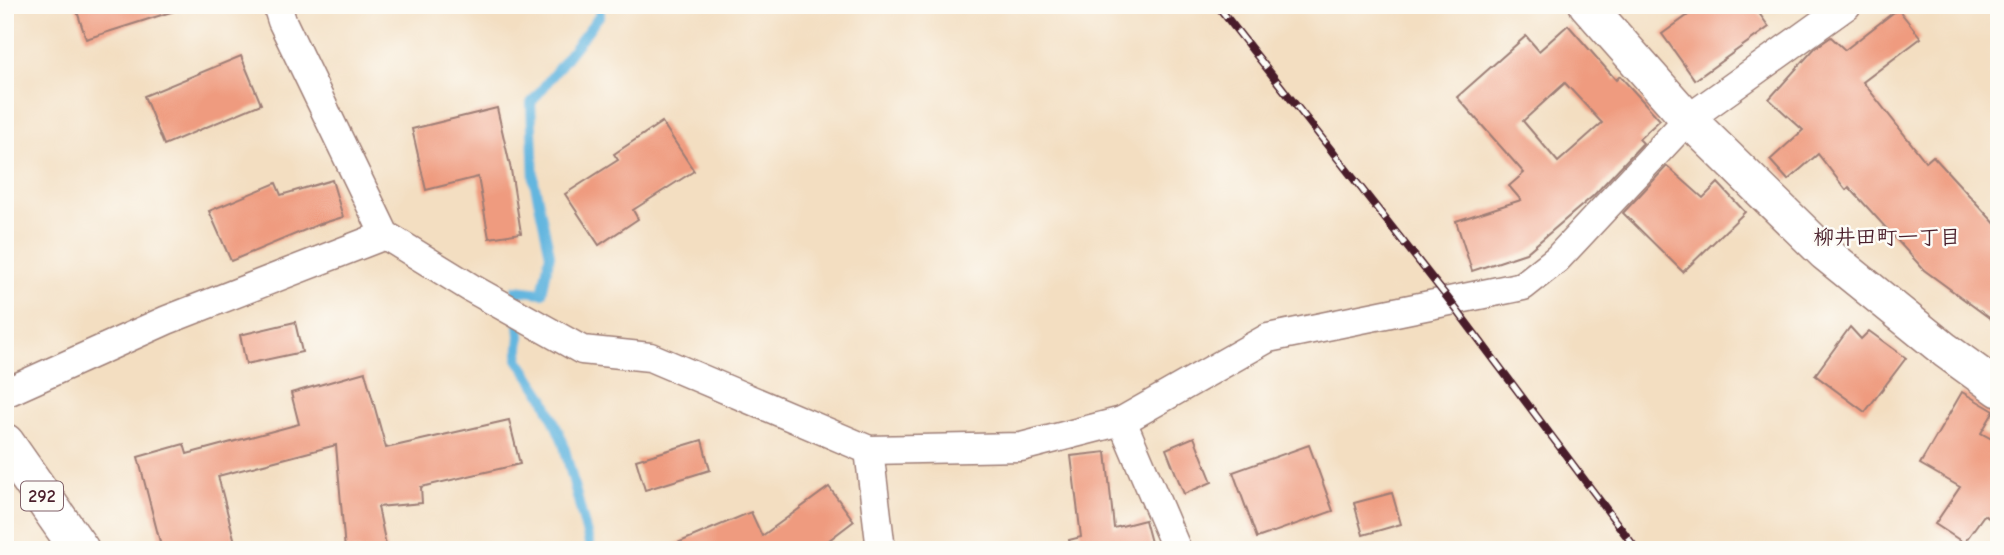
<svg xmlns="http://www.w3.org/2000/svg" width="2004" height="555" font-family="'Comic Neue','Klee One',sans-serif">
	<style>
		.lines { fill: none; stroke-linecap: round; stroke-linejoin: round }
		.stream { stroke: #64b6df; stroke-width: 10 }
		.building { fill: #ef9b7f; fill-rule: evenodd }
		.minor-casing { stroke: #9e7e76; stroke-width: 31 }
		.tertiary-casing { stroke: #9e7e76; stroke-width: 38 }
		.trunk-casing { stroke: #9e7e76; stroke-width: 41 }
		.minor { stroke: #fff; stroke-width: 28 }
		.tertiary { stroke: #fff; stroke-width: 35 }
		.trunk { stroke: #fff; stroke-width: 38 }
		.rail-casing { stroke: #4a1f2b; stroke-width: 8 }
		.rail { stroke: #fdfcf7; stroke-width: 5; stroke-dasharray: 16; stroke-linecap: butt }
		.labels { text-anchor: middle; stroke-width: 5; stroke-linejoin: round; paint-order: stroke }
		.shield { fill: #fdfcf7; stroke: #806168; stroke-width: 2 }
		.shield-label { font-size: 18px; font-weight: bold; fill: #4a1f2b }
		.neighbourhood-label { font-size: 21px; font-weight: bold; fill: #4a1f2b; stroke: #fdfcf7 }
	</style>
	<rect width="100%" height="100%" fill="#fdfcf7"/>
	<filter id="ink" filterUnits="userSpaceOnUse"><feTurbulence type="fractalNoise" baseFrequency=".0143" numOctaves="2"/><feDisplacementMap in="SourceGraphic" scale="14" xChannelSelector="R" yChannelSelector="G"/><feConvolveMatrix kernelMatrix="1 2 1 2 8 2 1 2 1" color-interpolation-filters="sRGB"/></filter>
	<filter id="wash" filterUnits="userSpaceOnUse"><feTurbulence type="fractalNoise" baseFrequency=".00686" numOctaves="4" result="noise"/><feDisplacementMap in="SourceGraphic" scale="28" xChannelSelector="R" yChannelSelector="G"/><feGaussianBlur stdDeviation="1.57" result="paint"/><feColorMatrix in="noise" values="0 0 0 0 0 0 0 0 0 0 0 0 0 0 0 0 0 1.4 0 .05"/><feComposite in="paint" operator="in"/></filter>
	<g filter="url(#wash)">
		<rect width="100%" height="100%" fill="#f3dec1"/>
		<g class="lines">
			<path class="stream" d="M591,550L563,442L544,398L518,359L520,336L516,290L542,293L550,254L534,181L531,103L600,15L599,5"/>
		</g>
		<g id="blocks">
			<g class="building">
				<path d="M75,5H173L174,11L86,39Z"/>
				<path d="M1702,5H1753L1769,27L1695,80L1662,34Z"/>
				<path d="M1898,9L1921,38L1863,82L1926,162L1933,156L1999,228V325L1924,270L1849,187L1846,190L1818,154L1788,180L1770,160L1803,130L1769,99L1815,48L1831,37L1845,50Z"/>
				<path d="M1568,25L1616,80L1620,76L1660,120L1639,139L1643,143L1593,196L1526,253L1472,271L1456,221L1521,200L1509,186L1524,173L1457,97L1526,36L1539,51ZM1565,83L1602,123L1558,162L1523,121Z"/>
				<path d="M241,56L261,104L164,145L144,96Z"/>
				<path d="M497,108L511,170L521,233L489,238L478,177L426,190L412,129Z"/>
				<path d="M662,122L694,171L633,210L638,219L599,245L565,194L618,160L614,154Z"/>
				<path d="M1667,166L1703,198L1718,183L1745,212L1683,272L1623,213Z"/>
				<path d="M332,180L343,217L317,225L231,261L209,211L276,183L281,195Z"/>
				<path d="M295,322L302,352L246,364L240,335Z"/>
				<path d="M1850,327L1861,339L1869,331L1906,358L1865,412L1815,375Z"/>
				<path d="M365,372L386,448L509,420L520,464L421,487L422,503L378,507L387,550H345L336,445L218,476L237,550H162L138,457L184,444L187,454L299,424L291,393Z"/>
				<path d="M1962,392L1994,411L1981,433L1999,443V525L1984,515L1964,543L1935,524L1960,487L1920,464Z"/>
				<path d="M1194,437L1212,482L1184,494L1166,449Z"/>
				<path d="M702,440L710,470L645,490L636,460Z"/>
				<path d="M1309,445L1333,511L1257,538L1233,472Z"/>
				<path d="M1106,452L1114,528L1145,520L1153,550H1071L1069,540L1081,537L1071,456Z"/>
				<path d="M829,487L854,521L816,550H661L751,512L762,536Z"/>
				<path d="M1392,493L1401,524L1363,535L1354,503Z"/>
			</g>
		</g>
	</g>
	<g filter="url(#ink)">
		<use href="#blocks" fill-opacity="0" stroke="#9e7e76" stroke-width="2"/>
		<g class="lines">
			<g class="minor-casing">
				<g id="minor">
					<path d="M277,5L282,21L385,235L471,288L582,350L650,357L869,450L1021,447L1122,421L1268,338L1523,286L1557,259L1688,119L1847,5"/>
					<path d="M5,393L167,320L385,235"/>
					<path d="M1122,421L1177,550"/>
					<path d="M869,450L881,550"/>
				</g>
			</g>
			<g class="tertiary-casing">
				<path id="tertiary" d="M1587,5L1688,119L1825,253L1945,350L1999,389"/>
			</g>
			<g class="trunk-casing">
				<path id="trunk" d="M5,443L80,550"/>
			</g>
			<use href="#minor" class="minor"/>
			<use href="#tertiary" class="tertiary"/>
			<use href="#trunk" class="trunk"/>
			<g class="rail-casing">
				<path id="rail" d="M1217,5L1450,301L1637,550"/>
			</g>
			<use href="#rail" class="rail"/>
		</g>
	</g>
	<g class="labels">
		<rect class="shield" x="21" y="481.5" width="42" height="29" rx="5"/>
		<g class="shield-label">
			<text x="42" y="502">292</text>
		</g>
		<g class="neighbourhood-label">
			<text x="1887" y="244">柳井田町一丁目</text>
		</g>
	</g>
	<rect width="2004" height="555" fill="none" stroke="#fdfcf7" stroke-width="28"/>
</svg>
